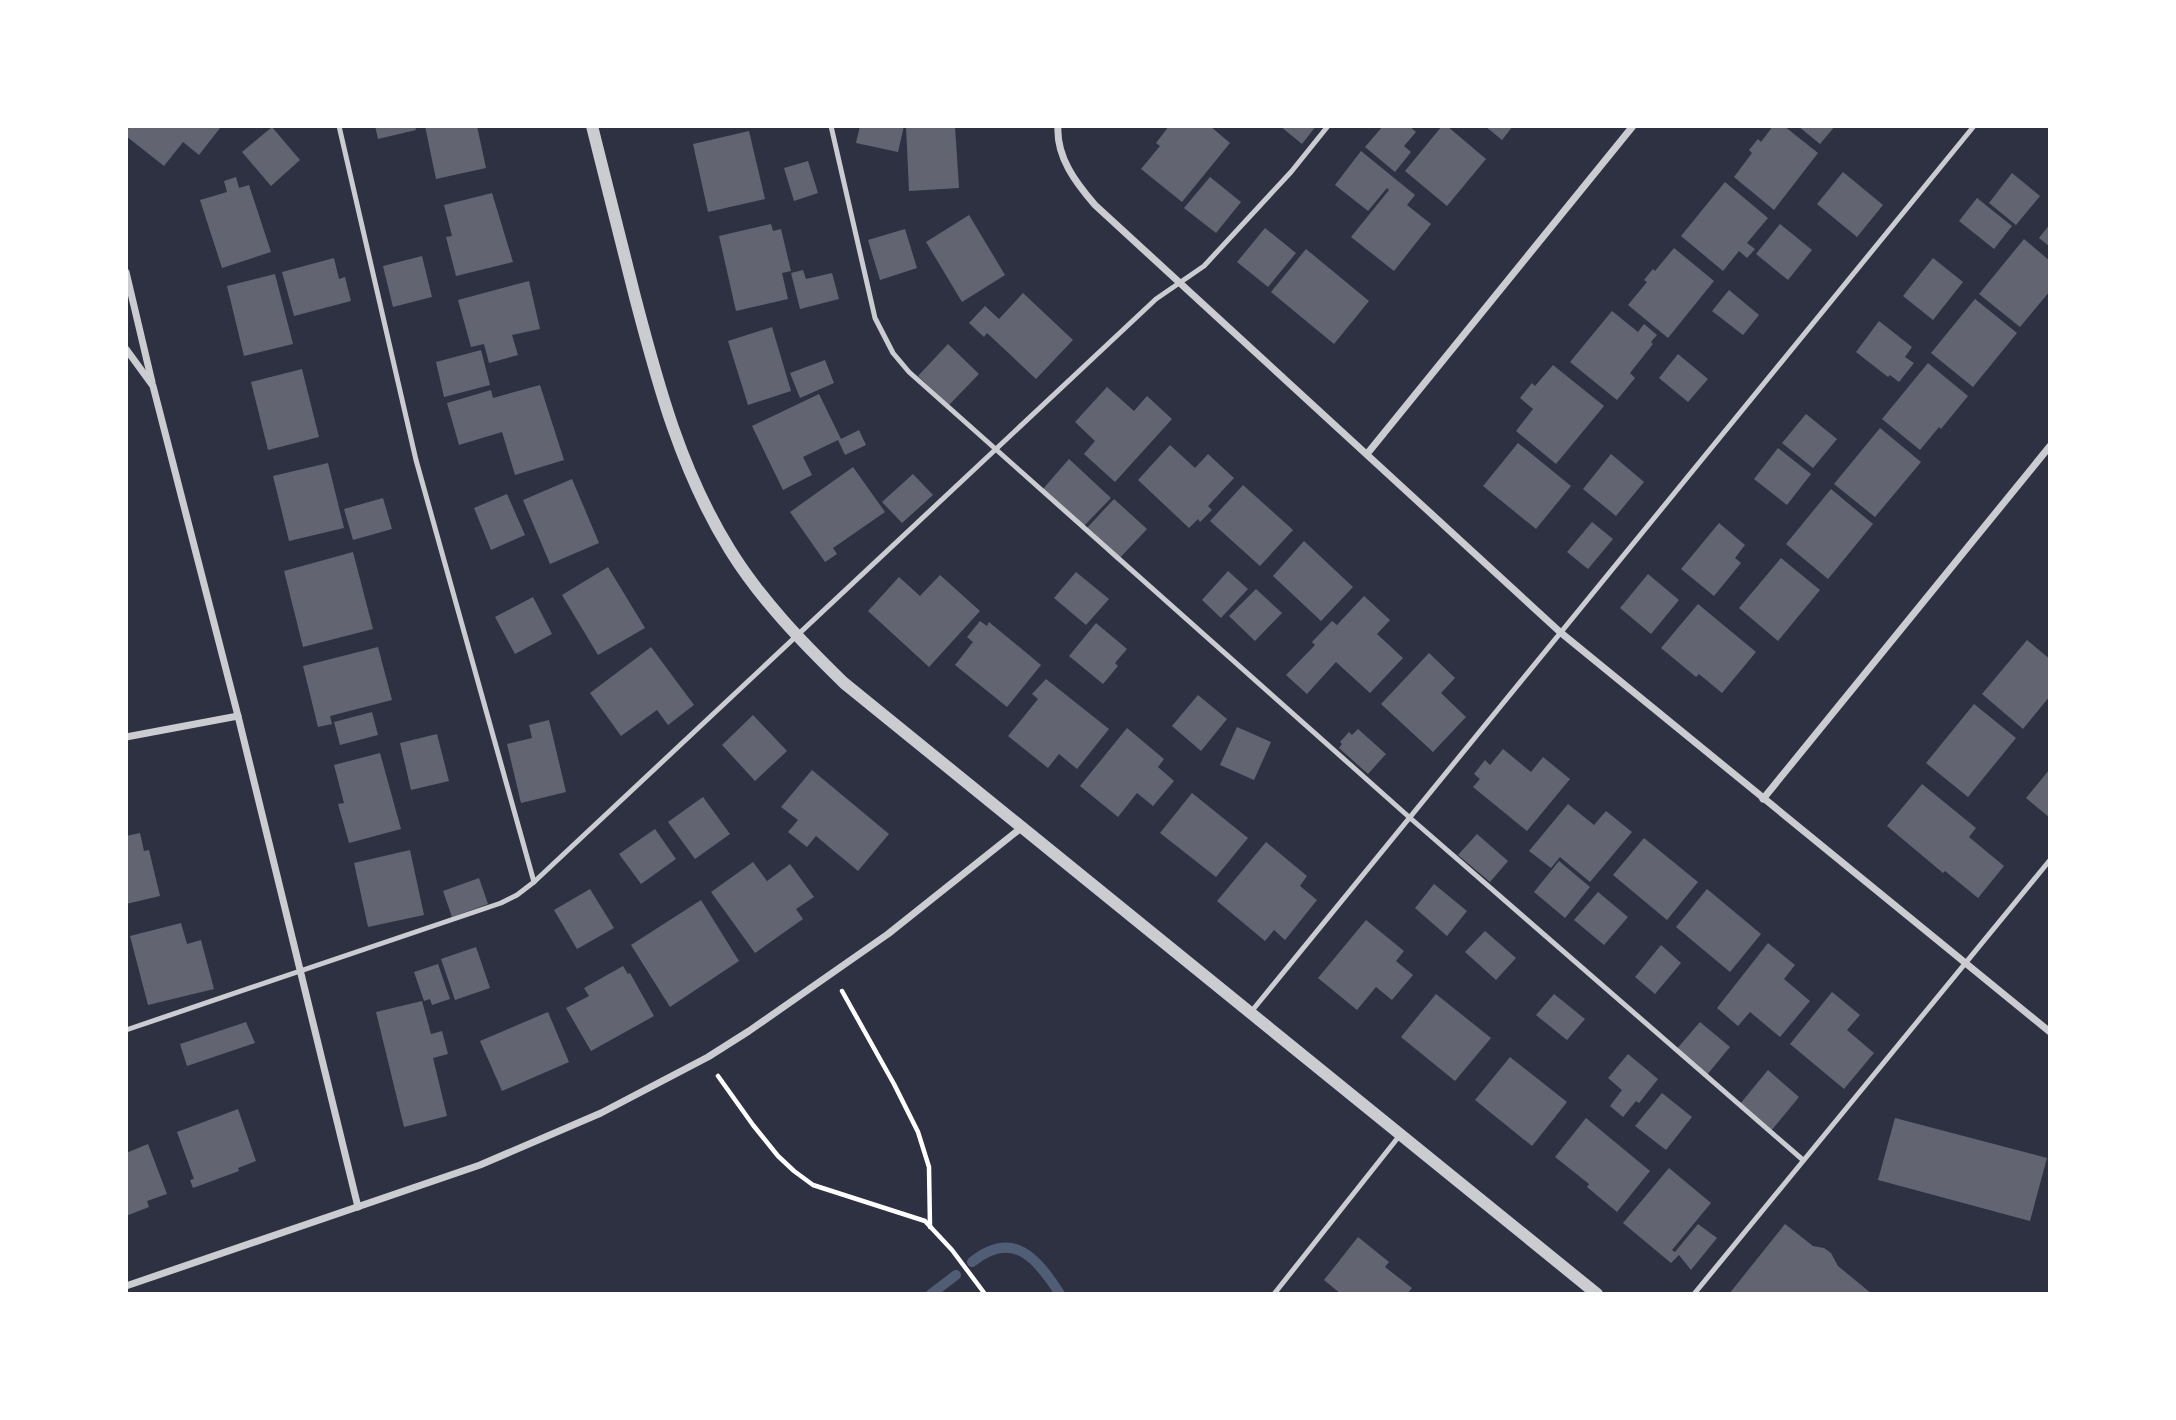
<svg xmlns="http://www.w3.org/2000/svg" width="2176" height="1420" font-family="'Fira Sans',sans-serif">
	<style>
		.lines { fill: none; stroke-linecap: round; stroke-linejoin: round }
		.stream { stroke: #4f5d75; stroke-width: 10 }
		.building { fill: #626471 }
		.path { stroke: #fff; stroke-width: 4.5 }
		.service { stroke: #caccd0; stroke-width: 5 }
		.minor { stroke: #caccd0; stroke-width: 7 }
		.tertiary { stroke: #caccd0; stroke-width: 12 }
	</style>
	<rect width="100%" height="100%" fill="#2d3142"/>
	<g class="lines">
		<g class="stream">
			<path d="M972,1262C1013,1229 1037,1258 1060,1294"/>
			<path d="M931,1294L956,1275"/>
		</g>
	</g>
	<g class="building">
		<path d="M130,126H216L220,128L199,155L183,142L164,166L126,136V132Z"/>
		<path d="M375,126H415L416,130L378,139Z"/>
		<path d="M425,126H477L486,168L436,179Z"/>
		<path d="M860,126H904L898,152L856,143Z"/>
		<path d="M906,126H955L959,188L909,191Z"/>
		<path d="M1169,126H1210L1230,143L1182,202L1141,169L1160,146L1156,143Z"/>
		<path d="M1280,126H1316L1302,144Z"/>
		<path d="M1383,126H1409L1416,132L1404,146L1411,152L1395,172L1365,147Z"/>
		<path d="M1442,126H1447L1486,159L1447,206L1405,171Z"/>
		<path d="M1485,126H1513L1502,140Z"/>
		<path d="M1773,126H1784L1818,153L1774,210L1734,177L1752,153L1749,150L1758,139L1761,142Z"/>
		<path d="M1798,126H1835L1820,144Z"/>
		<path d="M272,127L300,160L271,186L242,152Z"/>
		<path d="M749,131L765,199L708,212L693,144Z"/>
		<path d="M1361,151L1415,195L1407,205L1431,224L1394,271L1351,237L1389,190L1387,188L1368,211L1335,185Z"/>
		<path d="M808,161L818,193L794,201L784,168Z"/>
		<path d="M1843,172L1883,205L1857,237L1817,204Z"/>
		<path d="M2012,173L2040,196L2016,225L1989,203Z"/>
		<path d="M236,177L239,188L249,185L271,252L222,268L200,200L227,192L224,181Z"/>
		<path d="M1210,177L1241,202L1216,233L1184,208Z"/>
		<path d="M1725,182L1768,218L1747,243L1755,249L1747,258L1739,251L1723,271L1681,236Z"/>
		<path d="M492,193L513,262L456,276L446,237L452,236L444,205Z"/>
		<path d="M1977,198L2012,226L1994,249L1959,221Z"/>
		<path d="M969,215L1005,275L962,302L926,242Z"/>
		<path d="M771,224L773,231L781,229L791,271L782,273L788,299L736,311L719,236Z"/>
		<path d="M1780,224L1812,250L1788,280L1756,254Z"/>
		<path d="M2050,224V247L2039,238Z"/>
		<path d="M1265,228L1296,253L1268,287L1237,262Z"/>
		<path d="M905,229L917,268L880,280L868,240Z"/>
		<path d="M2024,239L2050,261V291L2020,327L1979,294Z"/>
		<path d="M1674,248L1714,281L1668,338L1628,305L1647,282L1644,280L1653,269L1655,271Z"/>
		<path d="M1306,249L1369,301L1334,344L1271,292Z"/>
		<path d="M422,256L432,297L393,307L383,266Z"/>
		<path d="M334,258L339,279L345,277L351,301L294,316L282,272Z"/>
		<path d="M1933,258L1963,282L1933,320L1903,296Z"/>
		<path d="M803,270L806,279L832,273L839,299L800,309L791,273Z"/>
		<path d="M275,274L293,344L244,356L227,286Z"/>
		<path d="M529,281L540,329L512,335L518,355L489,363L484,344L471,347L458,300Z"/>
		<path d="M1729,290L1759,315L1743,335L1712,311Z"/>
		<path d="M1023,293L1073,340L1036,379L987,333L984,337L969,323L985,306L999,319Z"/>
		<path d="M1975,299L2017,333L1973,387L1931,353Z"/>
		<path d="M1612,311L1638,332L1644,324L1657,335L1651,342L1653,344L1630,373L1635,378L1617,400L1570,362Z"/>
		<path d="M1879,321L1912,347L1905,357L1914,363L1899,382L1890,375L1888,377L1856,352Z"/>
		<path d="M772,327L791,391L748,405L728,341Z"/>
		<path d="M948,344L979,374L949,405L918,376Z"/>
		<path d="M481,350L490,385L444,397L436,362Z"/>
		<path d="M1678,354L1708,379L1688,402L1659,378Z"/>
		<path d="M825,360L834,383L800,398L790,373Z"/>
		<path d="M1928,363L1968,396L1941,429L1939,427L1920,450L1882,419Z"/>
		<path d="M1553,365L1604,406L1556,464L1516,431L1533,409L1520,398L1532,383L1535,386Z"/>
		<path d="M302,369L319,437L268,450L251,382Z"/>
		<path d="M540,385L564,460L515,475L502,432L459,445L447,403L491,390L493,398Z"/>
		<path d="M1107,387L1134,411L1147,396L1172,419L1115,482L1084,454L1095,441L1075,422Z"/>
		<path d="M819,394L841,439L859,430L866,445L845,455L838,440L803,457L812,475L783,490L752,426Z"/>
		<path d="M1806,414L1837,439L1813,468L1782,443Z"/>
		<path d="M1880,428L1921,462L1875,517L1834,484Z"/>
		<path d="M1518,443L1571,486L1536,529L1483,486Z"/>
		<path d="M1170,445L1195,468L1208,454L1234,478L1208,506L1212,510L1200,522L1198,519L1189,528L1138,480Z"/>
		<path d="M1778,448L1811,474L1787,505L1754,479Z"/>
		<path d="M1611,454L1644,482L1616,516L1583,489Z"/>
		<path d="M1069,459L1111,498L1083,527L1043,489Z"/>
		<path d="M328,463L344,528L289,541L273,476Z"/>
		<path d="M853,467L885,512L833,548L837,554L825,562L790,512Z"/>
		<path d="M913,474L933,495L902,523L882,502Z"/>
		<path d="M572,479L599,543L550,564L523,500Z"/>
		<path d="M1243,485L1293,530L1260,566L1210,521Z"/>
		<path d="M1831,489L1873,524L1828,579L1786,544Z"/>
		<path d="M507,494L525,535L491,550L474,508Z"/>
		<path d="M383,498L392,529L353,540L344,509Z"/>
		<path d="M1114,499L1147,529L1117,561L1085,530Z"/>
		<path d="M1592,522L1613,539L1588,569L1567,552Z"/>
		<path d="M1719,523L1745,545L1735,558L1741,563L1714,596L1681,569Z"/>
		<path d="M1304,541L1353,587L1321,621L1273,576Z"/>
		<path d="M353,552L373,629L303,647L284,571Z"/>
		<path d="M1781,558L1820,590L1778,641L1739,608Z"/>
		<path d="M608,567L645,628L598,655L562,595Z"/>
		<path d="M1228,571L1248,589L1221,618L1202,600Z"/>
		<path d="M1076,572L1109,599L1086,625L1054,598Z"/>
		<path d="M1648,574L1679,600L1651,634L1620,608Z"/>
		<path d="M940,575L980,611L929,667L868,611L899,577L920,596Z"/>
		<path d="M1256,589L1282,613L1255,641L1229,616Z"/>
		<path d="M1364,596L1390,620L1377,634L1403,658L1370,693L1336,662L1307,694L1286,675L1315,645L1312,642L1332,621L1337,625Z"/>
		<path d="M533,597L552,634L515,654L495,617Z"/>
		<path d="M1698,604L1756,652L1722,693L1699,674L1696,677L1661,648Z"/>
		<path d="M980,621L987,626L989,622L1041,665L1007,707L955,665L973,642L967,637Z"/>
		<path d="M1096,623L1127,649L1115,663L1118,666L1103,684L1069,656Z"/>
		<path d="M2027,640L2050,659V696L2023,729L1982,694Z"/>
		<path d="M378,647L392,700L330,716L332,724L318,727L303,666Z"/>
		<path d="M651,647L694,705L668,725L657,710L621,736L590,693Z"/>
		<path d="M1429,653L1455,678L1441,693L1466,717L1433,752L1381,704Z"/>
		<path d="M1046,679L1109,729L1077,769L1059,754L1048,768L1008,736L1038,699L1032,694Z"/>
		<path d="M1198,695L1227,719L1201,751L1172,726Z"/>
		<path d="M1974,704L2016,738L1968,797L1926,763Z"/>
		<path d="M372,712L378,735L340,745L334,722Z"/>
		<path d="M753,715L787,751L755,781L722,745Z"/>
		<path d="M549,720L566,792L521,803L507,744L532,738L529,725Z"/>
		<path d="M1237,727L1271,742L1254,780L1220,765Z"/>
		<path d="M1127,728L1164,759L1158,767L1174,781L1153,806L1137,793L1118,817L1080,786Z"/>
		<path d="M1358,729L1386,754L1368,774L1339,748L1342,744L1340,742L1349,732L1352,735Z"/>
		<path d="M437,734L449,781L411,790L400,743Z"/>
		<path d="M1503,749L1531,772L1543,757L1570,779L1527,831L1473,787L1480,779L1474,774L1485,760L1490,765Z"/>
		<path d="M380,753L401,829L349,843L338,804L344,803L334,765Z"/>
		<path d="M2050,769V818L2026,798Z"/>
		<path d="M812,770L889,834L858,871L816,836L807,847L788,832L798,820L781,807Z"/>
		<path d="M1922,784L1976,828L1969,837L2004,866L1978,898L1945,871L1943,873L1887,826Z"/>
		<path d="M1192,793L1248,838L1216,877L1160,833Z"/>
		<path d="M703,797L730,834L695,859L668,822Z"/>
		<path d="M1568,804L1594,825L1606,811L1632,832L1590,882L1560,857L1551,868L1529,851Z"/>
		<path d="M655,829L676,859L641,884L619,854Z"/>
		<path d="M140,833L144,851L149,850L160,896L126,904V836Z"/>
		<path d="M1477,834L1508,861L1490,882L1458,855Z"/>
		<path d="M1644,838L1698,882L1667,920L1613,875Z"/>
		<path d="M1266,842L1307,876L1300,886L1317,900L1285,940L1274,930L1265,941L1217,901Z"/>
		<path d="M410,850L424,915L368,927L354,863Z"/>
		<path d="M1559,861L1590,887L1565,918L1534,892Z"/>
		<path d="M753,862L767,881L790,864L814,897L796,909L803,919L755,953L711,892Z"/>
		<path d="M479,878L488,904L452,917L443,891Z"/>
		<path d="M1434,884L1467,911L1447,936L1415,908Z"/>
		<path d="M590,889L614,928L577,949L554,910Z"/>
		<path d="M1707,889L1761,934L1730,972L1676,927Z"/>
		<path d="M1598,892L1628,917L1604,945L1574,920Z"/>
		<path d="M701,900L739,961L670,1007L631,945Z"/>
		<path d="M1366,920L1404,951L1396,961L1413,975L1392,1000L1376,987L1357,1010L1318,978Z"/>
		<path d="M181,923L187,944L201,940L214,989L148,1005L130,936Z"/>
		<path d="M1485,931L1516,958L1496,980L1465,952Z"/>
		<path d="M1768,943L1795,965L1784,979L1810,1001L1780,1037L1750,1012L1738,1026L1717,1008Z"/>
		<path d="M1661,945L1681,963L1655,994L1635,977Z"/>
		<path d="M476,947L490,988L455,1000L441,959Z"/>
		<path d="M438,964L450,999L432,1005L430,999L424,1001L414,972Z"/>
		<path d="M623,966L628,974L630,973L654,1016L591,1051L566,1008L589,996L584,988Z"/>
		<path d="M1832,992L1860,1015L1847,1030L1874,1053L1844,1089L1790,1044Z"/>
		<path d="M1436,994L1491,1038L1455,1081L1401,1037Z"/>
		<path d="M1554,994L1585,1019L1567,1040L1536,1015Z"/>
		<path d="M422,1001L431,1034L442,1031L448,1054L433,1058L447,1116L404,1127L376,1012Z"/>
		<path d="M548,1012L569,1062L502,1091L480,1041Z"/>
		<path d="M246,1022L255,1043L187,1066L180,1044Z"/>
		<path d="M1700,1022L1730,1047L1706,1076L1675,1051Z"/>
		<path d="M1628,1054L1658,1079L1639,1103L1636,1101L1623,1117L1610,1106L1622,1090L1608,1078Z"/>
		<path d="M1510,1057L1567,1102L1532,1146L1475,1100Z"/>
		<path d="M1768,1070L1799,1097L1771,1131L1740,1104Z"/>
		<path d="M1662,1093L1692,1117L1666,1150L1635,1126Z"/>
		<path d="M238,1109L256,1161L238,1168L239,1171L193,1188L190,1180L194,1179L177,1132Z"/>
		<path d="M1586,1118L1650,1171L1617,1212L1587,1187L1589,1184L1555,1157Z"/>
		<path d="M1895,1118L2047,1158L2030,1221L1878,1180Z"/>
		<path d="M148,1144L167,1194L147,1201L149,1207L126,1216V1153Z"/>
		<path d="M1669,1168L1711,1203L1672,1250L1675,1252L1698,1224L1717,1238L1691,1270L1679,1255L1671,1263L1623,1223Z"/>
		<path d="M1785,1224L1813,1246L1824,1248L1831,1253L1838,1266L1872,1294H1729Z"/>
		<path d="M1358,1237L1389,1262L1385,1267L1412,1288L1407,1294H1341L1324,1280Z"/>
	</g>
	<g class="lines">
		<g class="path">
			<path d="M842,991L894,1084L918,1132L929,1167L930,1227"/>
			<path d="M718,1076L753,1125L778,1156L794,1171L813,1185L925,1221L952,1250L985,1294"/>
		</g>
		<g class="service">
			<path d="M339,126L416,460L534,882"/>
			<path d="M831,126L875,318L893,353L909,372L1409,817L1803,1160"/>
			<path d="M1251,1012L1974,126"/>
			<path d="M126,1030L501,903L517,895L534,882L1156,299L1204,266L1291,172L1328,126"/>
			<path d="M1274,1294L1400,1135"/>
			<path d="M1694,1294L2050,860"/>
		</g>
		<g class="minor">
			<path d="M1058,126C1056,157 1076,183 1095,205L1560,632L2050,1032"/>
			<path d="M126,272L152,382"/>
			<path d="M126,349L153,386L238,716L358,1207"/>
			<path d="M1367,454L1633,126"/>
			<path d="M126,737L238,716"/>
			<path d="M1763,799L2050,446"/>
			<path d="M126,1286L480,1165L601,1113L708,1057L749,1031L888,934L1021,828"/>
		</g>
		<path class="tertiary" d="M592,126C606,183 621,240 635,297C658,385 681,471 730,550C761,600 802,642 844,683L1597,1294"/>
	</g>
	<rect width="2176" height="1420" fill="none" stroke="#ffffff" stroke-width="256"/>
</svg>
